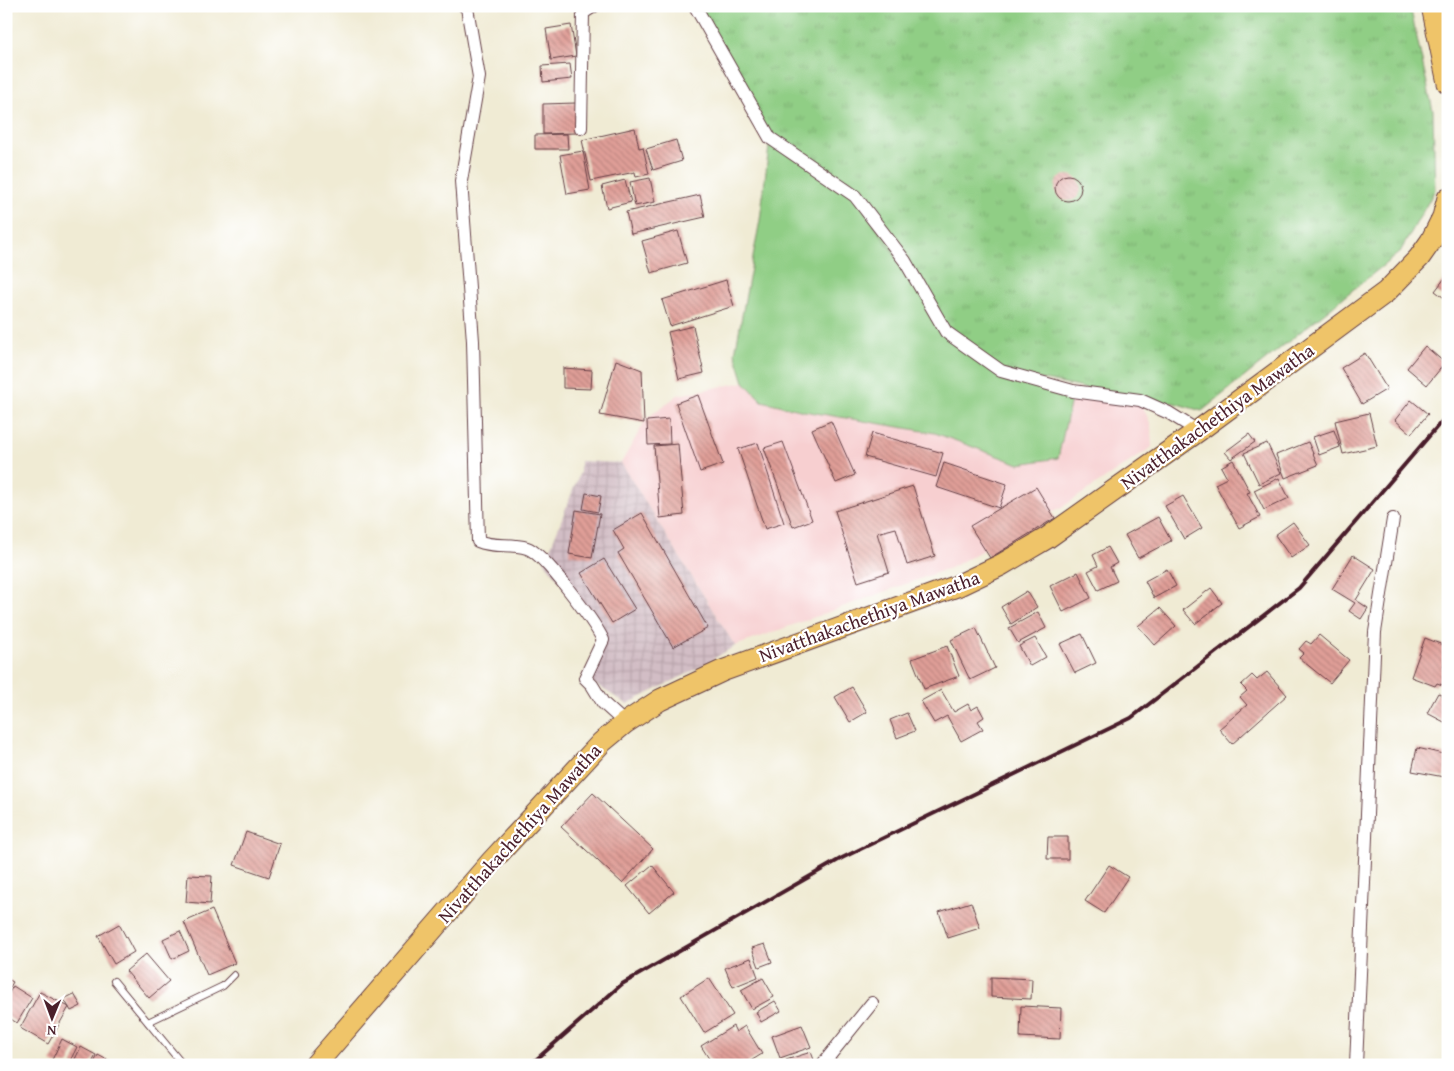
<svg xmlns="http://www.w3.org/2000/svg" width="1454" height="1071" font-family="'Gentium Book Plus',serif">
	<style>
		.built { fill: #f7cfd0 }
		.industrial { fill: url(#industrial-grid) }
		.grass { fill: url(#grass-tufts); stroke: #6d7658 }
		.park { fill: #90ce85; stroke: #6d7658 }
		.building { fill: url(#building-back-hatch) }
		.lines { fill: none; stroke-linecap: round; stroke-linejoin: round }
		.service-casing { stroke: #633e44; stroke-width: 8 }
		.minor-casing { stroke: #633e44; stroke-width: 14 }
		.trunk-casing { stroke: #633e44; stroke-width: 23 }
		.service { stroke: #fff; stroke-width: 6 }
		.minor { stroke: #fff; stroke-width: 12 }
		.trunk { stroke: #efc469; stroke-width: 21 }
		.rail { stroke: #4a1f2b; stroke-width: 4 }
		.labels { text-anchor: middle; stroke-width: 4.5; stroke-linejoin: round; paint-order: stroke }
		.street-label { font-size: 19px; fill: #4a1f2b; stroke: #fff }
	</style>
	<defs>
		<pattern id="industrial-grid" width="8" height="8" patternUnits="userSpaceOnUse" patternTransform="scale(1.25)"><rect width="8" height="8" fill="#d2bdc5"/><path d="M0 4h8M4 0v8" fill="none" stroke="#b6a2a9"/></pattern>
		<pattern id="grass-tufts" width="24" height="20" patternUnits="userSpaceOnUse" patternTransform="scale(1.25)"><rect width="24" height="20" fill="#90ce85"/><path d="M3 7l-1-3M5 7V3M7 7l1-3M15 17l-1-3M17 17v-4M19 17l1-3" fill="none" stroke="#7eb073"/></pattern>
		<pattern id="building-back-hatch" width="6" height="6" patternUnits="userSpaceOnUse" patternTransform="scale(1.25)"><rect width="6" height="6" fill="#e09f98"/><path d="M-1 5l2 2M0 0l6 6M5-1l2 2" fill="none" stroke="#b8817c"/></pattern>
	</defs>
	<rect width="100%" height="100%" fill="#fff"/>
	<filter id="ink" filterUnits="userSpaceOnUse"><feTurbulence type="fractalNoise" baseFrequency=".02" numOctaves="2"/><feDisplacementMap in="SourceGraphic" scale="10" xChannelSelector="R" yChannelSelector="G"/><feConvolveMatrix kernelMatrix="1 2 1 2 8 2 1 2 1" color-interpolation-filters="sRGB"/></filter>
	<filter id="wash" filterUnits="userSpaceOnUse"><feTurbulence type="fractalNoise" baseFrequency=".0096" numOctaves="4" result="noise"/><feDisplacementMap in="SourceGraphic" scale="20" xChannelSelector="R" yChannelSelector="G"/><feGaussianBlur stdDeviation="1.12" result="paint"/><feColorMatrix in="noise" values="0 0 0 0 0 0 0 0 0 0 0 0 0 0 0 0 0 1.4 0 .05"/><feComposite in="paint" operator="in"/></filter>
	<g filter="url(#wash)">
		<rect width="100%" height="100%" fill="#f0ebd4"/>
		<path class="built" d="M744,382L763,401L804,411L935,433L1019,464L1073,391L1140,400L1151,425L1152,447L1067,504L950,568L735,646L621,463L647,418L678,395Z"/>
		<path class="industrial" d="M580,461L621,463L735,646L691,672L627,704L585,678L603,640L545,562L580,472Z"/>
		<path class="grass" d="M695,6H1410L1433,111L1435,190L1400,252L1202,411L1174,403L1140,400L1001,371L946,332L770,138Z"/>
		<path class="park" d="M770,138L855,196L946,332L1001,371L1073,391L1058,458L1019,464L935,433L804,411L762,401L744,382L735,353L760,220Z"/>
		<g id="blocks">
			<g class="building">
				<path d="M571,25L576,56L551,60L546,29Z"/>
				<path d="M570,64L572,79L543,82L542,66Z"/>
				<path d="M576,103V133L543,134V104Z"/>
				<path d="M635,128L639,148L643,147L649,174L636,177L635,172L591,181L582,140Z"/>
				<path d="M567,134L568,149H535V135Z"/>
				<path d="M676,140L682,161L653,170L646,149Z"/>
				<path d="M583,151L590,190L567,194L560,155Z"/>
				<circle cx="1068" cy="188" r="13"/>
				<path d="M650,178L655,202L635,206L630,182Z"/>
				<path d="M625,180L631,202L607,208L602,186Z"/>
				<path d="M700,195L705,217L631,234L626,212Z"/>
				<path d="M678,231L687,263L651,273L642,241Z"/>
				<path d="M1448,274V298L1447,300L1435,291Z"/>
				<path d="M726,280L734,306L670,326L662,300Z"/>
				<path d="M693,326L704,373L679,379L668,332Z"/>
				<path d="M1425,346L1445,363L1427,385L1407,368Z"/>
				<path d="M1365,353L1387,389L1362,404L1341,368Z"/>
				<path d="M616,360L642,370L644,423L600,415Z"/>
				<path d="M563,368L592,370L591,389L563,388Z"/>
				<path d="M698,395L723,464L700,472L676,403Z"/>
				<path d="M1411,400L1428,414L1411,434L1395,420Z"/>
				<path d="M1369,413L1377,446L1343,454L1335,421Z"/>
				<path d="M669,419L670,444L648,445L647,421Z"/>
				<path d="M831,421L855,475L836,483L812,429Z"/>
				<path d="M1334,430L1340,447L1319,455L1313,437Z"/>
				<path d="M872,433L943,453L936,477L865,457Z"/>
				<path d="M1249,434L1255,442L1231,459L1225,452Z"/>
				<path d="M783,442L812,520L793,527L764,448Z"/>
				<path d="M1308,442L1318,465L1285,478L1276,455Z"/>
				<path d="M758,443L784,523L765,529L738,449Z"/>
				<path d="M1267,443L1281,473L1259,484L1244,453Z"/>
				<path d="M678,444L684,515L660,518L654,446Z"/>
				<path d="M1233,460L1250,492L1247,493L1260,517L1239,528L1215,484L1227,478L1221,467Z"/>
				<path d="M944,463L1007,484L999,508L936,487Z"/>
				<path d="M1279,478L1289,498L1264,510L1254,490Z"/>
				<path d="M913,486L935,556L907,565L896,528L877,533L889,572L858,582L835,511Z"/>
				<path d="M1036,487L1055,518L990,558L970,526Z"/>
				<path d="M586,493L601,496L598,512L583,509Z"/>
				<path d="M1183,496L1202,528L1184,539L1165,506Z"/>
				<path d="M576,510L600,514L592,558L569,554Z"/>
				<path d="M642,513L708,628L673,647L618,553L624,549L613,530Z"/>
				<path d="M1158,517L1171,541L1138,558L1125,535Z"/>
				<path d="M1293,522L1310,545L1291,558L1275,535Z"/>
				<path d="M1108,547L1117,563L1110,567L1117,581L1098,590L1088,571L1098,566L1093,555Z"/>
				<path d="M1353,555L1375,569L1356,600L1368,608L1361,619L1349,611L1355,603L1332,589Z"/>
				<path d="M604,559L635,609L612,623L581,573Z"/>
				<path d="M1167,569L1176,586L1154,598L1145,581Z"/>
				<path d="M1078,572L1091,598L1063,612L1050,586Z"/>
				<path d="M1211,588L1222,603L1195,624L1183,610Z"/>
				<path d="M1027,591L1037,607L1011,624L1001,607Z"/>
				<path d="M1160,608L1176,626L1155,645L1138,626Z"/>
				<path d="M1038,612L1046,628L1018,643L1009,628Z"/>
				<path d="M976,628L995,668L970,680L951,640Z"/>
				<path d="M1082,634L1096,663L1075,673L1060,644Z"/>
				<path d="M1319,635L1349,660L1330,683L1299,658L1304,653L1299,649L1306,641L1311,644Z"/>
				<path d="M1035,638L1046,657L1030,666L1019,646Z"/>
				<path d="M1425,638L1448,647L1443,667L1448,669V687L1437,683L1435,686L1411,677Z"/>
				<path d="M947,646L959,676L924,689L912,659Z"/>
				<path d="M1267,672L1287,695L1232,744L1219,729L1247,705L1240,697L1247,691L1241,685L1252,675L1257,680Z"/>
				<path d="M852,687L867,712L850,722L835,697Z"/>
				<path d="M941,690L954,712L968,704L971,710L978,706L984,717L978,721L983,729L961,741L947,716L934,723L921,701Z"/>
				<path d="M1438,693L1448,698V724L1427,713Z"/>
				<path d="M907,713L915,731L897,738L890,720Z"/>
				<path d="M1417,748L1448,755L1444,777L1412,771Z"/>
				<path d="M593,793L653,849L622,883L561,827Z"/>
				<path d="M246,832L280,844L269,877L234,865Z"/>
				<path d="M1048,837H1068V859H1047Z"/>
				<path d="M652,865L674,892L649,913L627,886Z"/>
				<path d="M1109,865L1128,877L1104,913L1085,901Z"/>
				<path d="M188,875L212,876L210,904L186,902Z"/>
				<path d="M971,902L980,928L948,938L939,912Z"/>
				<path d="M212,910L235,963L207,975L184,922Z"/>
				<path d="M119,924L134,952L114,964L98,936Z"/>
				<path d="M180,931L189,951L172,959L163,939Z"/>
				<path d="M765,944L772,962L759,967L752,948Z"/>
				<path d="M146,954L169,981L149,998L126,971Z"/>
				<path d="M751,958L758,977L733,987L725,968Z"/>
				<path d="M991,977L1032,979L1031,999L991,997Z"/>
				<path d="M6,978L13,982L6,994Z"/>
				<path d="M709,978L733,1015L704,1033L681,996Z"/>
				<path d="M763,978L774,997L752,1009L741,990Z"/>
				<path d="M13,986L32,998L17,1023L6,1016V998Z"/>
				<path d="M40,992L69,1007L48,1044L20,1028Z"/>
				<path d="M74,994L81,1006L71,1011L64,999Z"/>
				<path d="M775,1001L781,1011L761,1022L756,1012Z"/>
				<path d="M1021,1006L1061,1008L1060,1039L1020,1037Z"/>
				<path d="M802,1025L811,1047L780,1058L772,1036Z"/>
				<path d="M733,1026L736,1032L745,1026L762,1054L744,1065H713L701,1046Z"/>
				<path d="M62,1039L77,1047L68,1065H57L51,1062Z"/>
				<path d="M81,1047L96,1055L91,1065H72Z"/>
				<path d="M811,1052L816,1065H787L786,1060Z"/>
				<path d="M98,1055L113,1063L112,1065H93Z"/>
			</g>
		</g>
	</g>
	<g filter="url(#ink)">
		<use href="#blocks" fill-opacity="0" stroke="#633e44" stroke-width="1"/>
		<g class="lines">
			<g class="service-casing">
				<g id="service">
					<path d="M114,981L183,1065"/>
					<path d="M148,1022L223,986L234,975"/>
				</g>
			</g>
			<g class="minor-casing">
				<g id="minor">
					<path d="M464,6L467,8L479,77L461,181L473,341L478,541C494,548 511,543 527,548C544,553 595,623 603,640L585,678L592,685L603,703L625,723"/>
					<path d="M695,6L770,138L855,196L905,261L946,332L1001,371L1073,391L1140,400L1169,413L1198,431"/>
					<path d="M581,128L583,13L594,6"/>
					<path d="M822,1065L872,1003"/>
					<path d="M1356,1065L1375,632L1393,519"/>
				</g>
			</g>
			<g class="trunk-casing">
				<g id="trunk">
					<path d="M1432,6L1448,83"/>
					<path d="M315,1065L491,862L602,742L625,723L660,700L722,671L957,586L1001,565L1047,538L1198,431L1386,292L1419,258L1431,241L1443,217L1448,198"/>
				</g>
			</g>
			<use href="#service" class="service"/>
			<use href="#minor" class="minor"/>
			<use href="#trunk" class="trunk"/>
			<path class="rail" d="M530,1065L622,984L842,858L1131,718L1299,588L1448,414"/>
		</g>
	</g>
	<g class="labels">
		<g class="street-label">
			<text transform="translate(1217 416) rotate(-36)" y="7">Nivatthakachethiya Mawatha</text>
			<text transform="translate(869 616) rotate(-20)" y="7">Nivatthakachethiya Mawatha</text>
			<text transform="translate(519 833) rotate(-48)" y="7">Nivatthakachethiya Mawatha</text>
		</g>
	</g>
	<rect width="1454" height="1071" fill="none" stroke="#fff" stroke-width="25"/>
	<g transform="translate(52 1018) rotate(181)" stroke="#ffffff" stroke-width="4" paint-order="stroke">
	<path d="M0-4L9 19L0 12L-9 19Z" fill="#4a1f2b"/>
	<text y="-8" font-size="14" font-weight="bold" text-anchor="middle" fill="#4a1f2b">N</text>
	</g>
</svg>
